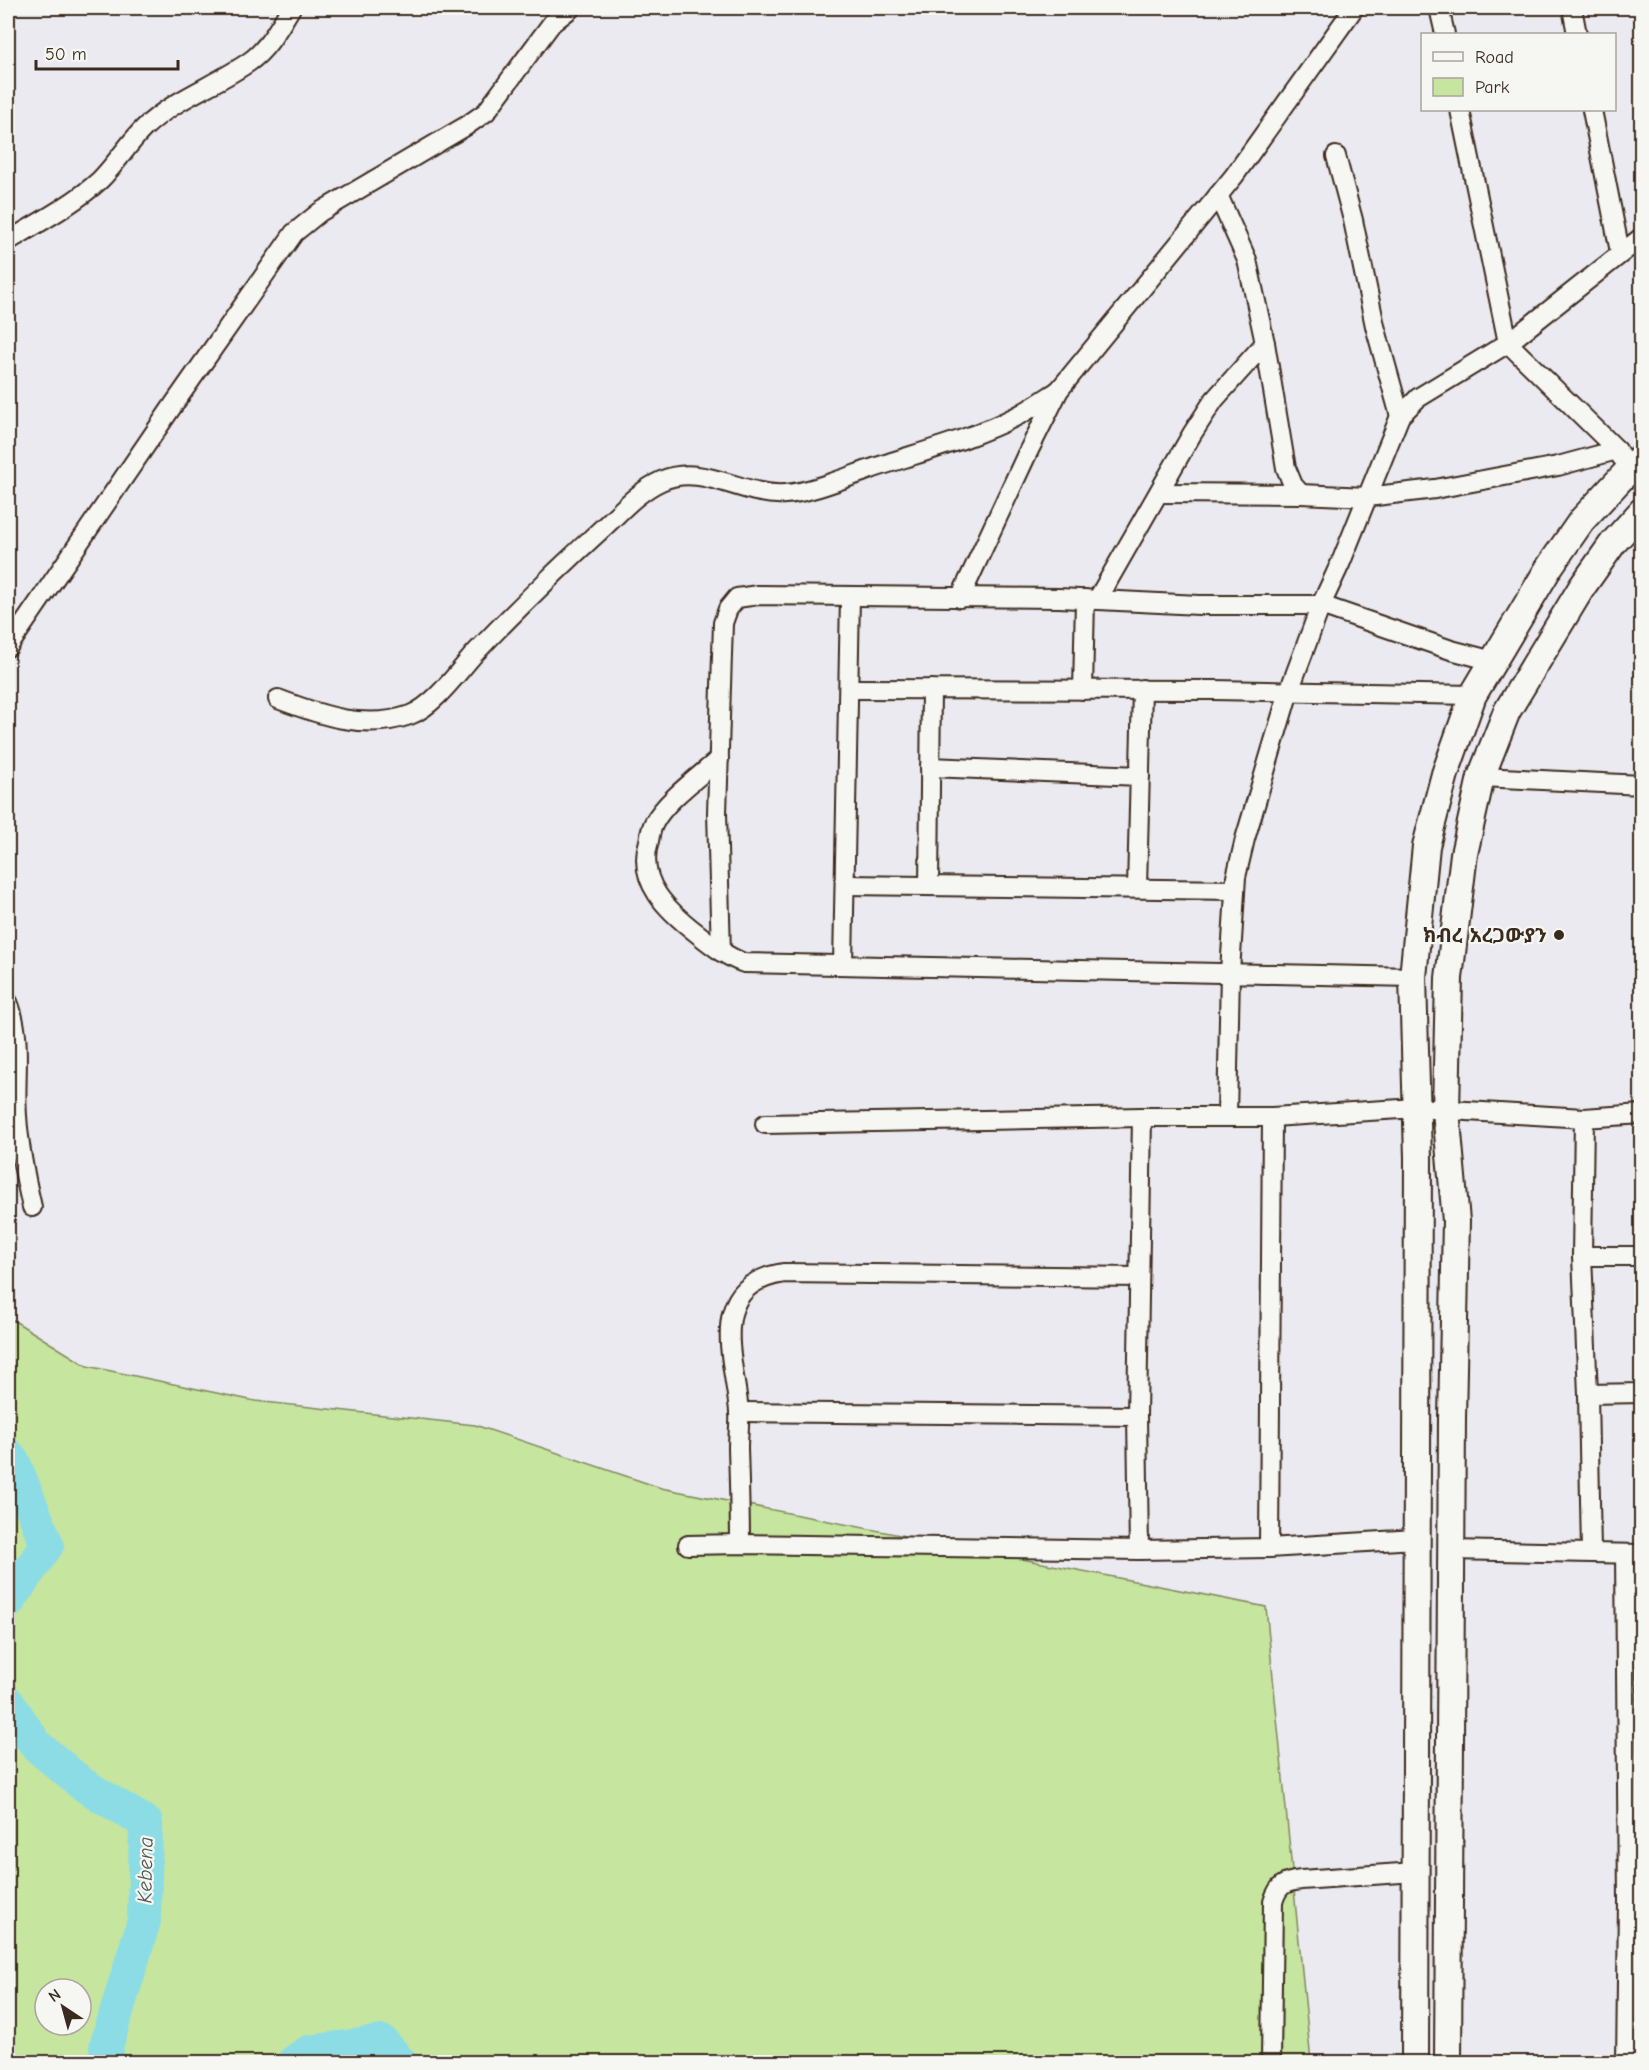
<svg xmlns="http://www.w3.org/2000/svg" width="1649" height="2070" font-family="'Comic Neue','Noto Sans Ethiopic',sans-serif">
	<style>
		.green { fill: #c6e59e; stroke: #80885e; stroke-width: 1.5; fill-rule: evenodd }
		.lines { fill: none; stroke-linecap: round; stroke-linejoin: round }
		.river { stroke: #8cdce6; stroke-width: 34 }
		.minor-casing { stroke: #3b2a1e; stroke-width: 22 }
		.secondary-casing { stroke: #3b2a1e; stroke-width: 30 }
		.minor { stroke: #f6f6f2; stroke-width: 18 }
		.secondary { stroke: #f6f6f2; stroke-width: 26 }
		.poi-dot { fill: #3b2a1e; stroke: #f6f6f2; stroke-width: 2 }
		.labels { text-anchor: middle; stroke-width: 4.5; stroke-linejoin: round; paint-order: stroke }
		.poi-label { font-size: 20px; font-weight: bold; fill: #3b2a1e; stroke: #f6f6f2; text-anchor: end }
		.water-label { font-size: 21px; font-style: italic; fill: #4f5650; stroke: #f6f6f2 }
	</style>
	<rect width="100%" height="100%" fill="#ebeaf1"/>
	<filter id="ink" filterUnits="userSpaceOnUse"><feTurbulence type="fractalNoise" baseFrequency=".0167" numOctaves="2"/><feDisplacementMap in="SourceGraphic" scale="12" xChannelSelector="R" yChannelSelector="G"/><feConvolveMatrix kernelMatrix="1 2 1 2 8 2 1 2 1" color-interpolation-filters="sRGB"/></filter>
	<g filter="url(#ink)">
		<path class="green" d="M8,1317L87,1366L255,1401L475,1425L661,1488L1266,1607L1311,2062H8ZM45,1989H81V2025H45Z"/>
		<g class="lines">
			<g class="river">
				<path d="M8,1455L13,1461L47,1545L8,1602"/>
				<path d="M8,1703L36,1745L82,1784L146,1823L144,1921L106,2047L108,2062"/>
				<path d="M294,2062L309,2052L382,2042L400,2062"/>
			</g>
			<g class="minor-casing">
				<g id="minor">
					<path d="M1439,8L1445,34"/>
					<path d="M1572,8L1577,34"/>
					<path d="M1460,110L1508,343L1617,450L1622,458"/>
					<path d="M1592,110L1620,252"/>
					<path d="M1336,156L1353,220L1375,326L1400,416"/>
					<path d="M1218,195L1247,260L1265,343L1286,468L1293,485L1301,494"/>
					<path d="M8,241C38,223 74,204 100,180C116,164 128,144 144,128C174,99 216,85 249,62C268,49 279,27 291,8"/>
					<path d="M1159,493L1301,494L1367,497L1435,489L1558,466L1617,450"/>
					<path d="M960,598L1027,454L1059,390L1234,176L1354,8"/>
					<path d="M1097,600L1192,434L1214,400L1265,343"/>
					<path d="M8,647L174,404L294,233L320,212L466,126L486,112L552,23L571,8"/>
					<path d="M849,689L1214,690L1473,695"/>
					<path d="M1083,690L1085,599"/>
					<path d="M278,699C320,715 365,731 410,715C434,706 458,672 475,653C517,609 560,567 605,526C622,510 639,491 661,481C702,462 743,497 785,494C808,493 845,478 868,470C917,453 970,440 1017,416C1031,409 1045,399 1059,390"/>
					<path d="M719,759C700,776 665,801 654,823C651,828 650,835 649,841C636,882 668,911 698,934C713,946 727,957 744,963L1413,977"/>
					<path d="M930,767L1140,776"/>
					<path d="M1481,777L1642,785"/>
					<path d="M845,885L1235,890"/>
					<path d="M929,886L931,689"/>
					<path d="M1137,888L1142,689"/>
					<path d="M721,952L717,813L723,623L728,609L737,598L758,595L1059,598L1199,605H1321L1451,650L1493,661"/>
					<path d="M843,965L850,597"/>
					<path d="M8,1002C23,1038 14,1079 17,1116C19,1147 25,1177 32,1207"/>
					<path d="M1227,1117L1230,972L1236,877L1245,839L1289,691L1321,605L1341,562L1400,416L1418,398L1508,343L1642,237"/>
					<path d="M1584,1118L1582,1256L1588,1394L1591,1552"/>
					<path d="M765,1124L1142,1117"/>
					<path d="M1582,1256H1642"/>
					<path d="M1588,1394L1642,1393"/>
					<path d="M739,1412L1137,1416"/>
					<path d="M740,1544C740,1512 739,1480 738,1448C738,1436 740,1423 739,1411C734,1358 705,1285 784,1273L1139,1277"/>
					<path d="M688,1545L740,1544L1139,1550L1269,1548L1415,1539"/>
					<path d="M1269,1548L1272,1117"/>
					<path d="M1139,1550L1137,1416L1142,1117H1272L1417,1108L1584,1118L1642,1114"/>
					<path d="M1451,1550L1642,1554"/>
					<path d="M1625,1554L1628,1901L1626,2062"/>
					<path d="M1271,2062L1273,1902C1278,1885 1284,1882 1301,1880L1415,1872"/>
				</g>
			</g>
			<g class="secondary-casing">
				<g id="secondary">
					<path d="M1415,2062L1418,1158L1413,977L1426,846L1445,774L1473,695L1550,566L1582,520L1642,456"/>
					<path d="M1448,2062L1452,1419L1456,1221L1446,1111L1449,978L1464,854L1481,777L1507,711L1582,587L1613,543L1642,511"/>
				</g>
			</g>
			<use href="#minor" class="minor"/>
			<use href="#secondary" class="secondary"/>
		</g>
	</g>
	<circle class="poi-dot" cx="1559" cy="935" r="6"/>
	<g class="labels">
		<g class="poi-label">
			<text x="1547" y="942">ክብረ አረጋውያን</text>
		</g>
		<g class="water-label">
			<text transform="translate(145 1870) rotate(-89)" y="7">Kebena</text>
		</g>
	</g>
	<rect width="1649" height="2070" fill="none" stroke="#f6f6f2" stroke-width="30"/>
	<rect x="15" y="15" width="1619" height="2040" fill="none" stroke="#3b2a1e" stroke-width="2" filter="url(#ink)"/>
	<rect x="1421" y="33" width="195" height="78" fill="#f6f6f2" stroke="#aba49d" stroke-width="1.5"/>
	<rect x="1433" y="52" width="30" height="9" fill="#f6f6f2" stroke="#aba49d" stroke-width="1.5"/>
	<text x="1475" y="63" font-size="18" fill="#3b2a1e">Road</text>
	<rect x="1433" y="78" width="30" height="18" fill="#c6e59e" stroke="#aba49d" stroke-width="1.5"/>
	<text x="1475" y="93" font-size="18" fill="#3b2a1e">Park</text>
	<g transform="translate(63 2007) rotate(324)"><circle r="28" fill="#f6f6f2" stroke="#aba49d" stroke-width="1.5"/>
	<path d="M0-4.5L10 22L0 15L-10 22Z" fill="#3b2a1e"/>
	<text y="-9" font-size="16" font-weight="bold" text-anchor="middle" fill="#3b2a1e">N</text>
	</g>
	<path d="M36 60v9h142v-9" fill="none" stroke="#3b2a1e" stroke-width="3"/>
	<text x="45" y="60" font-size="18" fill="#3b2a1e" stroke="#f6f6f2" stroke-width="4.5" paint-order="stroke">50 m</text>
</svg>
